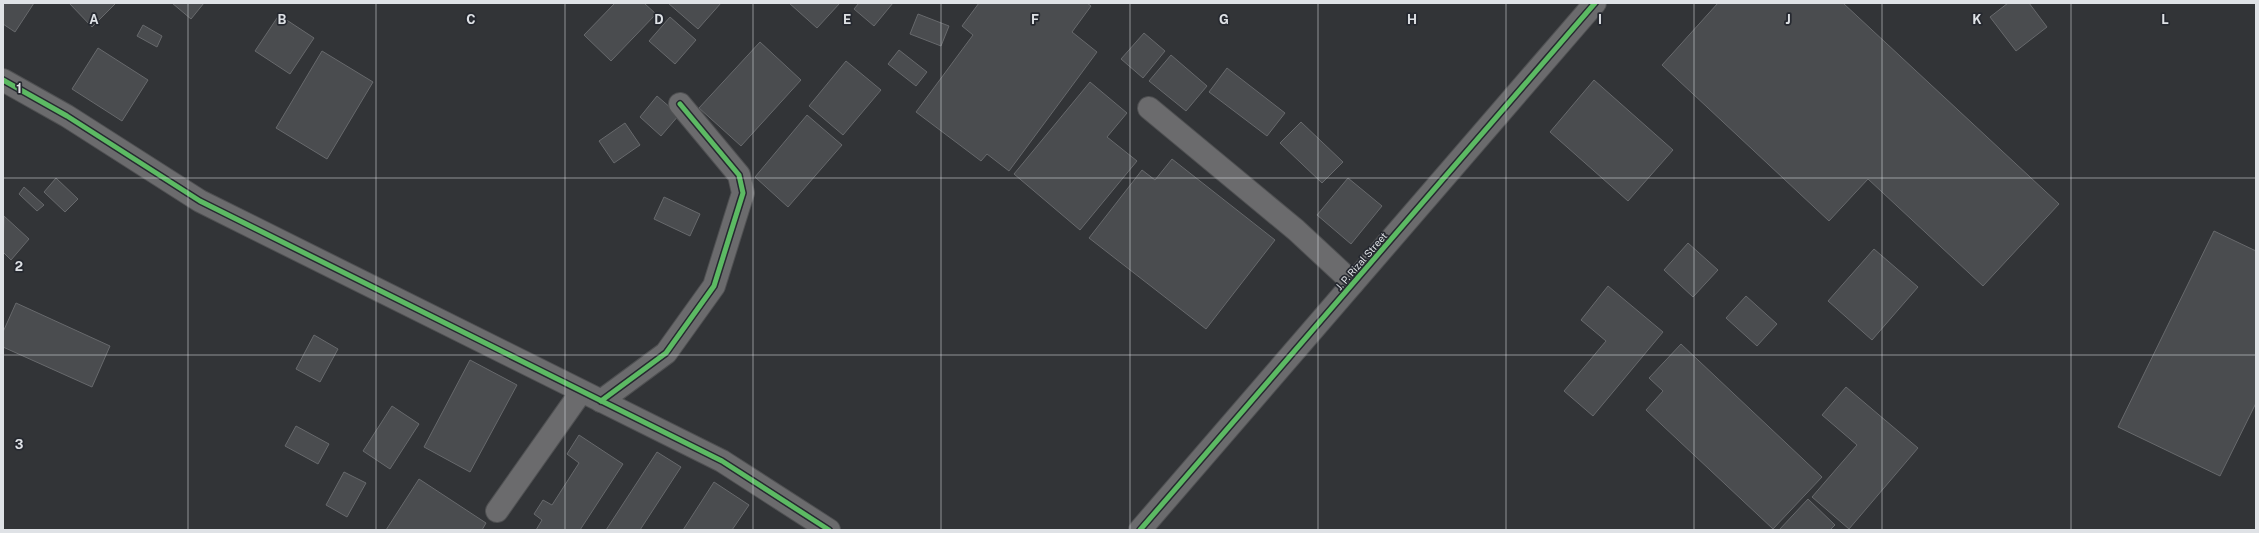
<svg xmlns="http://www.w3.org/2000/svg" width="2259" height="533" font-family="'Public Sans',sans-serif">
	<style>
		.building { fill: #4a4c4f; stroke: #67696c }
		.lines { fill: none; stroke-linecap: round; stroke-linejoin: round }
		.minor-casing { stroke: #4f5052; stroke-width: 24 }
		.minor { stroke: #6b6b6d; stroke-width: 22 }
		.cycleway-casing { stroke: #262930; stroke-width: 8 }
		.cycleway { stroke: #5cba63; stroke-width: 5 }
		.grid { fill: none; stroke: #dfe2e6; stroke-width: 1; stroke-opacity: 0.55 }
		.labels { text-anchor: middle; stroke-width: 3.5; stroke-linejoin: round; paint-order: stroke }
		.street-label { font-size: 10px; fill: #dfe2e6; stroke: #262930 }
		.grid-label { font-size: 13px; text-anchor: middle; font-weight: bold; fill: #dfe2e6; stroke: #262930; stroke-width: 3.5; stroke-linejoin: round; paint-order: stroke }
	</style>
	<rect width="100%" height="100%" fill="#323437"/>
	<g class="building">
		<path d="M3,3H34L15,32L3,24Z"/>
		<path d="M69,3H116L92,27Z"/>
		<path d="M172,3H204L191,19Z"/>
		<path d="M615,3H644L656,14L611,61L584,35Z"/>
		<path d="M668,3H721L698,29Z"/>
		<path d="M789,3H840L817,28Z"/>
		<path d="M859,3H893L874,26L854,9Z"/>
		<path d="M979,3H1087L1091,6L1072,32L1097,52L1009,171L987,154L981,161L916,112L973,35L962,26Z"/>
		<path d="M1718,3H1843L2059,204L1983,286L1868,179L1829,221L1662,65Z"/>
		<path d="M2008,3H2029L2047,27L2016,51L1990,17Z"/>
		<path d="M918,14L949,26L941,46L910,34Z"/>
		<path d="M279,15L314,38L290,74L255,51Z"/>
		<path d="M670,17L696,40L675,64L649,41Z"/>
		<path d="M143,25L162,36L157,47L137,36Z"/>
		<path d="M1144,33L1165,51L1143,78L1121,59Z"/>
		<path d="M760,42L801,80L741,146L699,108Z"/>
		<path d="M98,48L148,80L122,121L72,89Z"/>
		<path d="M899,50L927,72L916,86L888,64Z"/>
		<path d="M322,51L373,82L327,159L276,128Z"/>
		<path d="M1171,55L1207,86L1186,111L1149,81Z"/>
		<path d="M846,61L881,90L843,135L809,106Z"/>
		<path d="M1227,68L1285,113L1267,136L1209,92Z"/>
		<path d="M1594,80L1673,150L1628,201L1550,132Z"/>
		<path d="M1090,82L1127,113L1107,137L1137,161L1080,230L1014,174Z"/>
		<path d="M657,96L679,115L661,136L640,117Z"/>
		<path d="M807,115L842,145L788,207L755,177Z"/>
		<path d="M1301,122L1343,162L1322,183L1280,143Z"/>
		<path d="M625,123L640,145L614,163L599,141Z"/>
		<path d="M1172,159L1275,240L1206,329L1089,238L1142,170L1155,180Z"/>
		<path d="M56,178L78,199L65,212L44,192Z"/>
		<path d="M1348,178L1382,206L1351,244L1317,215Z"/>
		<path d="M24,187L44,205L37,211L19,194Z"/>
		<path d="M664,197L700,214L690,236L654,219Z"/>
		<path d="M4,216L29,239L11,260L3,252Z"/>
		<path d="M2214,231L2256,251V403L2220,476L2118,427Z"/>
		<path d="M1688,243L1718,270L1693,297L1664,270Z"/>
		<path d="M1874,249L1918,287L1872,340L1828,301Z"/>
		<path d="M1608,286L1663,332L1593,416L1564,391L1606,341L1581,320Z"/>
		<path d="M1746,296L1777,324L1757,346L1726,318Z"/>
		<path d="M16,303L110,346L92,387L3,347V332Z"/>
		<path d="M314,335L338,349L320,382L296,369Z"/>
		<path d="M1681,344L1822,477L1773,529L1646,410L1663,391L1649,378Z"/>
		<path d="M470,360L517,385L470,472L424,447Z"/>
		<path d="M1846,387L1918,448L1849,529L1812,497L1857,445L1822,415Z"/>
		<path d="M392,406L419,424L390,469L363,451Z"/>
		<path d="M296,426L329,444L318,464L285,446Z"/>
		<path d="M579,435L623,464L580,530H536L542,520L534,514L543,500L552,505L579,463L567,454Z"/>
		<path d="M657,452L681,467L640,530H606Z"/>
		<path d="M344,472L366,483L347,517L326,505Z"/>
		<path d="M419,479L486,523L482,530H386Z"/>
		<path d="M714,482L749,505L732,530H683Z"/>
		<path d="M1808,499L1835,525L1830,530H1779Z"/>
	</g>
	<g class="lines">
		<g class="minor-casing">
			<g id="minor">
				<path d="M3,80L67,116L200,201L722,461L829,530"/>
				<path d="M1149,108L1296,230L1353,283"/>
				<path d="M601,401L666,353L714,286L743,193L739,175L680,104"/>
				<path d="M497,511L581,392"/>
				<path d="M1140,530L1595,3"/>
			</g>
		</g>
		<use href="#minor" class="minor"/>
		<g class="cycleway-casing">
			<g id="cycleway">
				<path d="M3,80L67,116L200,201L722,461L829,530"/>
				<path d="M601,401L666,353L714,286L743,193L739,175L680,104"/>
				<path d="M1140,530L1595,3"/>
			</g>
		</g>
		<use href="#cycleway" class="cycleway"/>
	</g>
	<path class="grid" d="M188,3V530M376,3V530M565,3V530M753,3V530M941,3V530M1130,3V530M1318,3V530M1506,3V530M1694,3V530M1882,3V530M2071,3V530M3,178H2256M3,355H2256"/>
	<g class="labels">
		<g class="street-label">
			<text transform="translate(1361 261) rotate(-49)" y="4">J. P. Rizal Street</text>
		</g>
	</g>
	<g class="grid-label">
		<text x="94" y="24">A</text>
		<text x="282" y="24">B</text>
		<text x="471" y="24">C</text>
		<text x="659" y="24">D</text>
		<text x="847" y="24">E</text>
		<text x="1035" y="24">F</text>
		<text x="1224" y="24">G</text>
		<text x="1412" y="24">H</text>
		<text x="1600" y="24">I</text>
		<text x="1788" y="24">J</text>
		<text x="1977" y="24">K</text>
		<text x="2165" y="24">L</text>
		<text x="19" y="93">1</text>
		<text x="19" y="271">2</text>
		<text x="19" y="449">3</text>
	</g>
	<rect width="2259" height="533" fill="none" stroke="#dfe2e6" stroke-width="8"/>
</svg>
